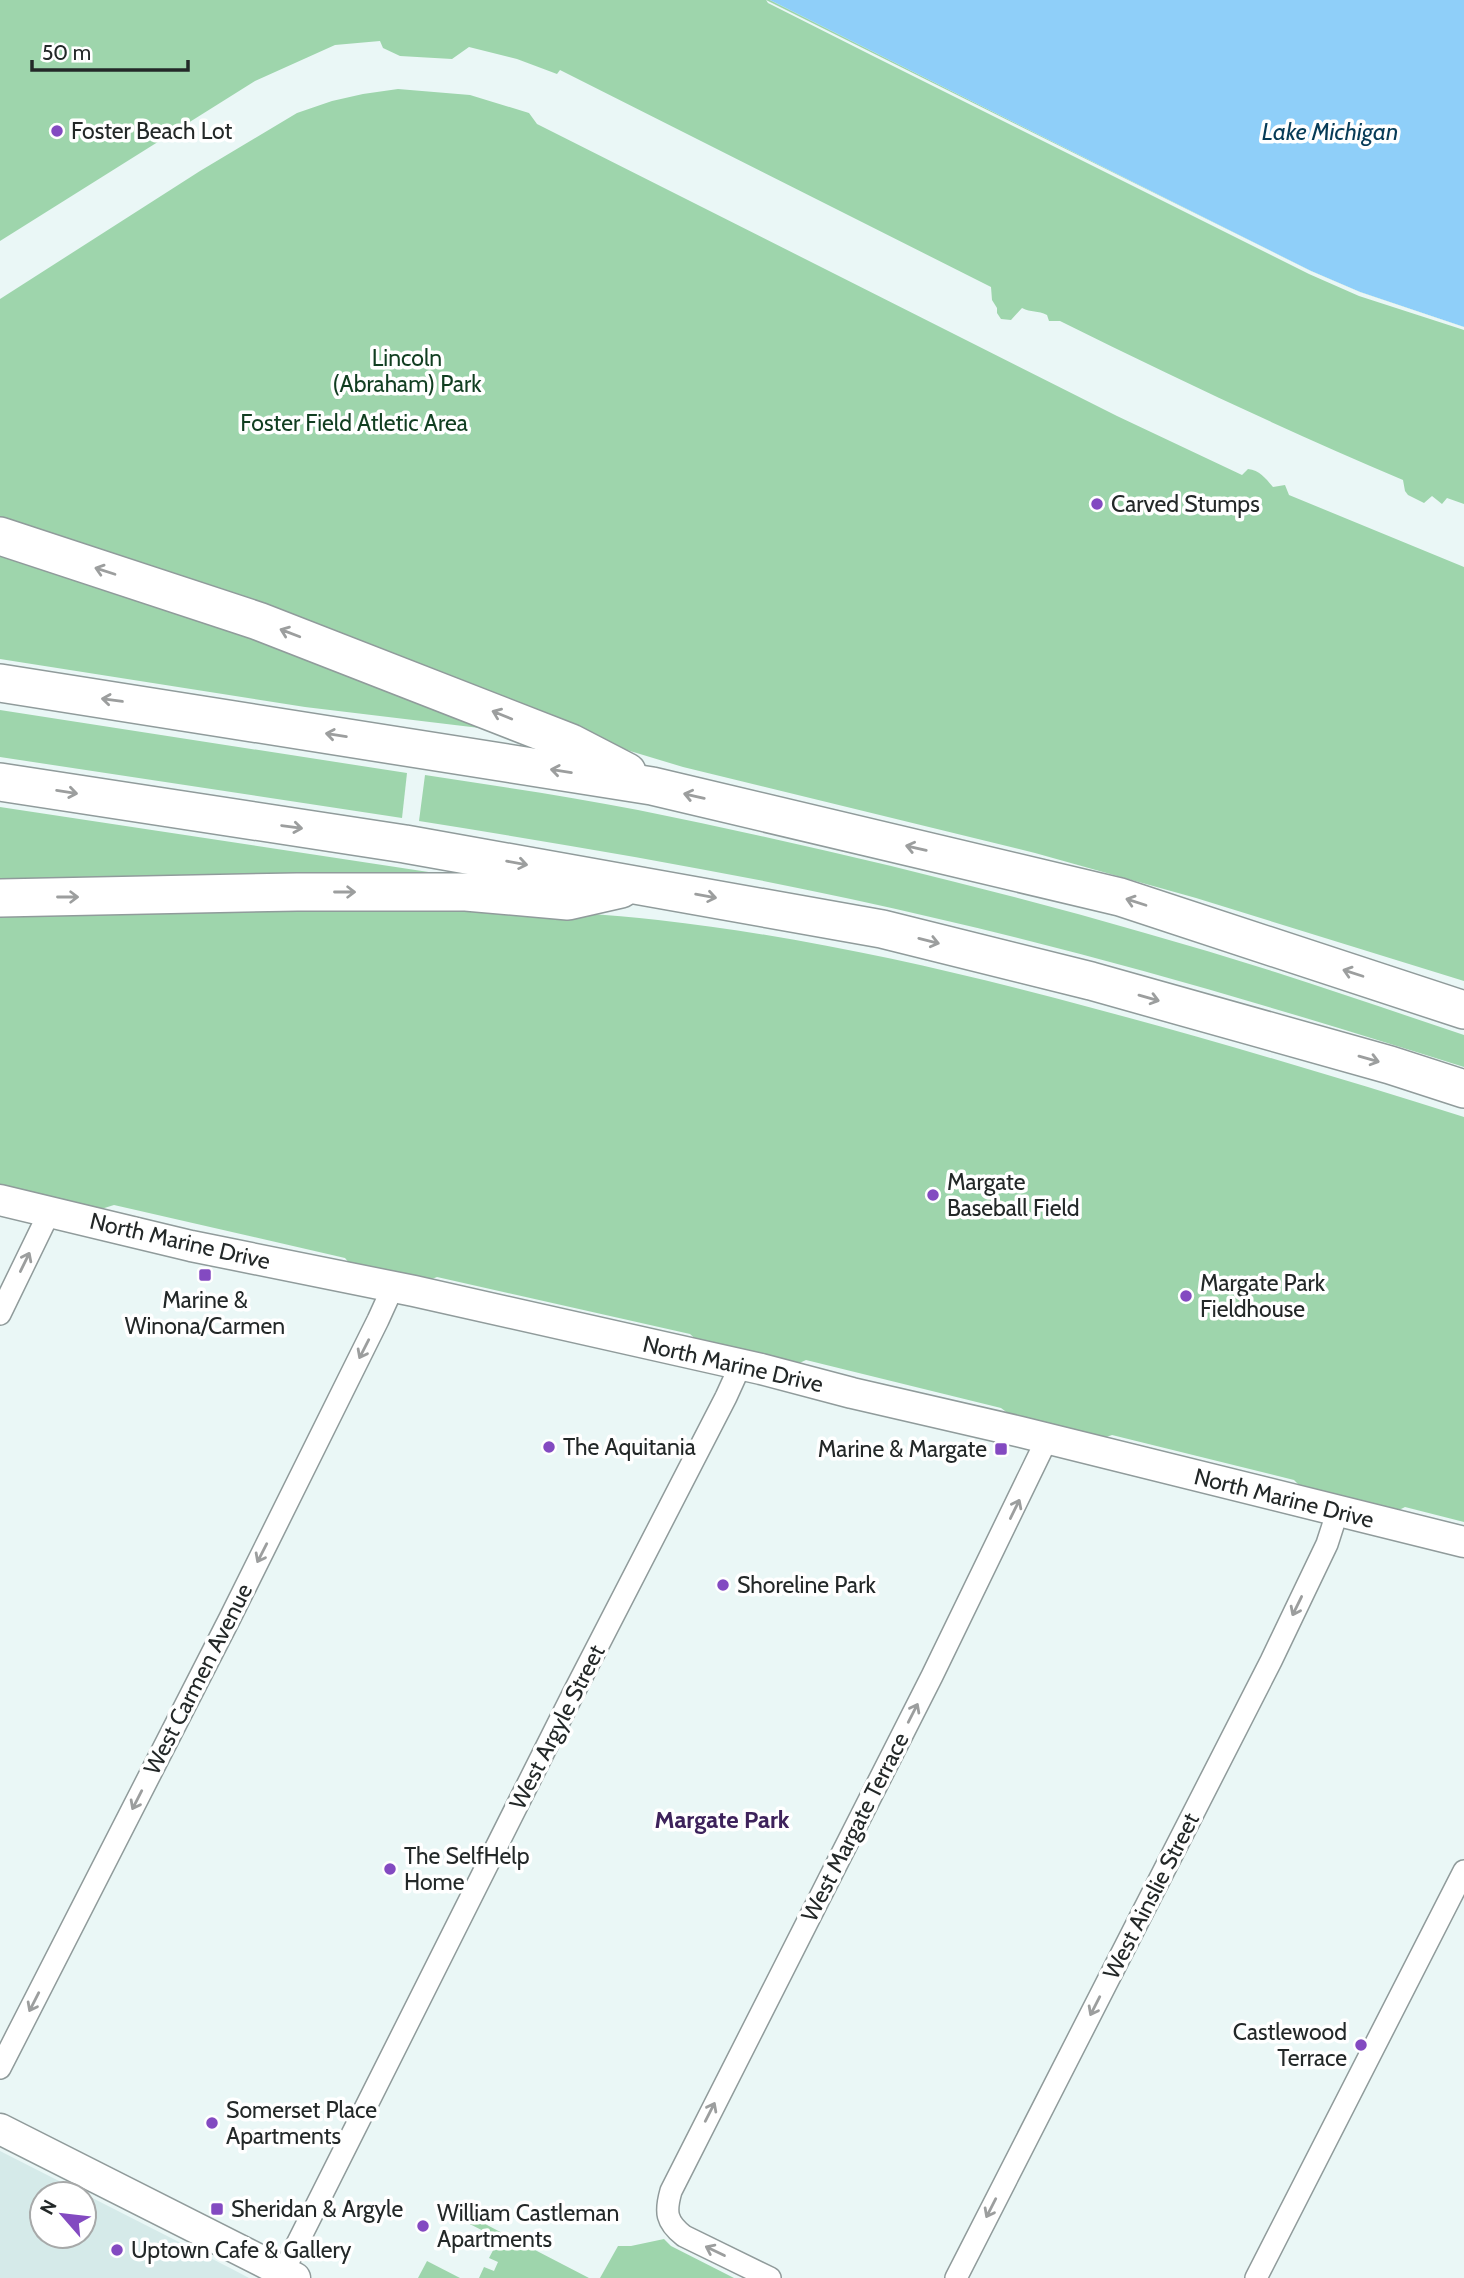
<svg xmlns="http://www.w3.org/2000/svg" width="1464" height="2278" font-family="Cabin,sans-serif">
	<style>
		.built { fill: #d5eae9; fill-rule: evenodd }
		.green { fill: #9ed5ac }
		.water { fill: #8fcff9 }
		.pier { fill: #eaf7f6 }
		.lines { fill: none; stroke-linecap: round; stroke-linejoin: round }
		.street-casing { stroke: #909b9b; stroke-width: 24 }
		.secondary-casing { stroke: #909b9b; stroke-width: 33 }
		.highway-casing { stroke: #909b9b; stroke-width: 40 }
		.street { stroke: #fff; stroke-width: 21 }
		.secondary { stroke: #fff; stroke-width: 30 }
		.highway { stroke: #fff; stroke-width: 37 }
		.oneway { stroke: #9c9e9e }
		.poi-dot { fill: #834ac1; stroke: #fff; stroke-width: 2.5 }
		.labels { text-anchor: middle; stroke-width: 7; stroke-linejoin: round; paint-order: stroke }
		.poi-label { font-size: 23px; fill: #232828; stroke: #fff; text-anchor: start }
		.park-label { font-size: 23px; fill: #113e21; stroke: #fff }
		.street-label { font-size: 23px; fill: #232828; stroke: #fff }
		.water-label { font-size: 24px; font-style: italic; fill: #063b57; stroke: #fff }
		.neighbourhood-label { font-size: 24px; font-weight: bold; fill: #3d225b; stroke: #fff }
	</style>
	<rect width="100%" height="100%" fill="#eaf7f6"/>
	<path class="built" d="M0,2151L232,2269L249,2278H0ZM42,2194H84V2236H42Z"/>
	<g class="green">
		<path d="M0,0H770L1311,271L1360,292L1464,327V504L1447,498L1442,504L1432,496L1424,503L1408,495L1405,491L1403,480C1287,431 1173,377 1060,321H1049L1047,315C1038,310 1031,313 1022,308L1011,320L1001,319L997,313V308L992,300L991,287L560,70L557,74L517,59L469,47L452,59L400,56L383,48L380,41L335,45L255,81L0,241Z"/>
		<path d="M398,89L470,95L529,113L537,124L1117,416L1242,475L1248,469C1260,470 1266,479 1273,487L1285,485L1289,495L1464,567V981L1196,898L1035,853L683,767L630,751L0,519V299L200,171L297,113L332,101L363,94Z"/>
		<path d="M0,549L137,594L488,729L305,707L0,659Z"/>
		<path d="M0,710L407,773L402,818L0,757Z"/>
		<path d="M425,775C496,786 567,796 638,810C850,853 1068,907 1275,972C1338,992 1401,1014 1464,1035V1067C1290,1012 1116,960 939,919C767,878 593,849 419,821Z"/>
		<path d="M0,807L468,878L0,883Z"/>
		<path d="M402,907C487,909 573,910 658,920C792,935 924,964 1055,998C1192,1034 1328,1074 1464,1117V1522L1405,1507L1395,1512L1300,1486L1294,1480L1112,1435L1098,1440L1017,1420L1001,1408L806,1360L795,1365L700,1343L690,1334L437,1277L424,1282L351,1265L345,1258L114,1205L98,1210L0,1188V908Z"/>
		<path d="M464,2213L589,2278H479L484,2267L494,2271L498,2262L489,2258L499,2239L460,2219Z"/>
		<path d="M664,2239L671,2246L734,2278H600L618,2246H631Z"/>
		<path d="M427,2261L460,2278H418Z"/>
	</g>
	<path class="water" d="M770,0H1464V327L1360,292L1311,271Z"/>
	<path class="pier" d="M766,0L1311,271L1360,292L1464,327V330L1359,296L1309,274L871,55L768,3Z"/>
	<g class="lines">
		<g class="street-casing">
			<g id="street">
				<path d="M0,1314L50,1211"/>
				<path d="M0,2068L230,1618L378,1320L393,1287"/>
				<path d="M280,2278L573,1694L726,1397L741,1364"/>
				<path d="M770,2278L684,2236C666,2222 665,2212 671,2191L932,1676L1047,1439"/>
				<path d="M956,2278L1271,1661L1327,1544L1338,1510"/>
				<path d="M1256,2278L1464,1871"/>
			</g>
		</g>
		<g class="secondary-casing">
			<g id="secondary">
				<path d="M0,1200L191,1246L414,1291L761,1369L852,1393L1021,1432L1464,1542"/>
				<path d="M0,2129L295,2278"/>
			</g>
		</g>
		<g class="highway-casing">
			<g id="highway">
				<path d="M0,536L258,621L571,743L627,772"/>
				<path d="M0,683L652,786L1120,897L1464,1010"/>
				<path d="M0,782L405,844L882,929L1091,981L1390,1065L1464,1089"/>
				<path d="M0,898L297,892H466L568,901L621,889"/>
			</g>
		</g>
		<use href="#street" class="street"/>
		<use href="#secondary" class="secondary"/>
		<use href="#highway" class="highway"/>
	</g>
	<defs><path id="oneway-shaft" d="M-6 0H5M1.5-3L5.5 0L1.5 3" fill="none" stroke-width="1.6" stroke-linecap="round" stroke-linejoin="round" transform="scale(1.75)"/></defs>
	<g class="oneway">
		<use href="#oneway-shaft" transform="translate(105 571) rotate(-162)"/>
		<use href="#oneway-shaft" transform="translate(290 633) rotate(-159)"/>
		<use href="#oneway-shaft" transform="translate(112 700) rotate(-172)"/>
		<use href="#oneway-shaft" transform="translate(502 715) rotate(-158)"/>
		<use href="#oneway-shaft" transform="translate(336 735) rotate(-171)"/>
		<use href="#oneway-shaft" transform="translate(561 771) rotate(-171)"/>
		<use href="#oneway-shaft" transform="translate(67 792) rotate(9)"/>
		<use href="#oneway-shaft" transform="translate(694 796) rotate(-167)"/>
		<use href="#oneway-shaft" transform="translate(292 827) rotate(8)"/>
		<use href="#oneway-shaft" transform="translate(916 848) rotate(-167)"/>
		<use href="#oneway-shaft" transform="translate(517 863) rotate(10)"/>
		<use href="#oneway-shaft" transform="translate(345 892)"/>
		<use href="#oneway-shaft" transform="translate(706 896) rotate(10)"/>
		<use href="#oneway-shaft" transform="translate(68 897)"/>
		<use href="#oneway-shaft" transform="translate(1136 902) rotate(-162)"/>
		<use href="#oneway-shaft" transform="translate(929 941) rotate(14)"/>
		<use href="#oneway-shaft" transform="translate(1353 973) rotate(-162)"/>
		<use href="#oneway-shaft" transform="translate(1149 998) rotate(16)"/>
		<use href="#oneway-shaft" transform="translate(1369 1059) rotate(16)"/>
		<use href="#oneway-shaft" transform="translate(25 1262) rotate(-64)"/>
		<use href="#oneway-shaft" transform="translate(364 1349) rotate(117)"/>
		<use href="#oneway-shaft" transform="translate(1015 1509) rotate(-64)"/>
		<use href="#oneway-shaft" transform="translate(262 1553) rotate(117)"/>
		<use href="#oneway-shaft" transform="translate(1297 1606) rotate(116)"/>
		<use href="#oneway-shaft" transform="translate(913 1713) rotate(-63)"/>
		<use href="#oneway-shaft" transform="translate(137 1800) rotate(117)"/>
		<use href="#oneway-shaft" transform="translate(34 2002) rotate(117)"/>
		<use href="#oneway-shaft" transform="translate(1095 2006) rotate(117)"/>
		<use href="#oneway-shaft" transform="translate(710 2112) rotate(-63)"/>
		<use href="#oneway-shaft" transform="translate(991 2208) rotate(117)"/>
		<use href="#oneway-shaft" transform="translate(715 2251) rotate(-154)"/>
	</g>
	<g class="poi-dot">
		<circle cx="57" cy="131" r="7"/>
		<circle cx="1097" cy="504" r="7"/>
		<circle cx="933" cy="1195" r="7"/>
		<rect x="198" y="1268" width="14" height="14" rx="3.5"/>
		<circle cx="1186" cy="1296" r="7"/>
		<circle cx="549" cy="1447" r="7"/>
		<rect x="994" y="1442" width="14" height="14" rx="3.5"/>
		<circle cx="723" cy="1585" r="7"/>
		<circle cx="390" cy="1869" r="7"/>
		<circle cx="1361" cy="2045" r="7"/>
		<circle cx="212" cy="2123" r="7"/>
		<rect x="210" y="2202" width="14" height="14" rx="3.5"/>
		<circle cx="423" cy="2226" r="7"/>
		<circle cx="117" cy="2250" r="7"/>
	</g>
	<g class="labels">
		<g class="poi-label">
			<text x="71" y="139">Foster Beach Lot</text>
			<text x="1111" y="512">Carved Stumps</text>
			<text x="947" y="1190">Margate<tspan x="947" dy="26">Baseball Field</tspan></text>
			<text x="1200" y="1291">Margate Park<tspan x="1200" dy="26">Fieldhouse</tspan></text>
			<text x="205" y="1308" text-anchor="middle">Marine &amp;<tspan x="205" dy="26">Winona/Carmen</tspan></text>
			<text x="563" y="1455">The Aquitania</text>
			<text x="987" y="1457" text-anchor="end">Marine &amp; Margate</text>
			<text x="737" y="1593">Shoreline Park</text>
			<text x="404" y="1864">The SelfHelp<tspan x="404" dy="26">Home</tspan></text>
			<text x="1347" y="2040" text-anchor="end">Castlewood<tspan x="1347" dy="26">Terrace</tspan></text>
			<text x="226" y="2118">Somerset Place<tspan x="226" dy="26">Apartments</tspan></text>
			<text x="231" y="2217">Sheridan &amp; Argyle</text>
			<text x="437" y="2221">William Castleman<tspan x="437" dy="26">Apartments</tspan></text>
			<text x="131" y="2258">Uptown Cafe &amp; Gallery</text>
		</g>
		<g class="park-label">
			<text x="407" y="366">Lincoln<tspan x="407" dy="26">(Abraham) Park</tspan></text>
			<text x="354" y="431">Foster Field Atletic Area</text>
		</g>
		<g class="street-label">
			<text transform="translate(180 1241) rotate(13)" y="8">North Marine Drive</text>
			<text transform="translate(733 1364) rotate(13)" y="8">North Marine Drive</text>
			<text transform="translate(1284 1498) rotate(14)" y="8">North Marine Drive</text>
			<text transform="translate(198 1679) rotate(-63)" y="8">West Carmen Avenue</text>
			<text transform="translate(557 1727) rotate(-63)" y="8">West Argyle Street</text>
			<text transform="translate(855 1827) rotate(-63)" y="8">West Margate Terrace</text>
			<text transform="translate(1151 1896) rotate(-63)" y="8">West Ainslie Street</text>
		</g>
		<g class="water-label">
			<text x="1330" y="140">Lake Michigan</text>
		</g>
		<g class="neighbourhood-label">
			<text x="722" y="1828">Margate Park</text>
		</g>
	</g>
	<g transform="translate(63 2215) rotate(298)"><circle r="33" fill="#ffffff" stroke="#a7a9a9" stroke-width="2"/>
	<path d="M0-5L12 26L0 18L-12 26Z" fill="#834ac1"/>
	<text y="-10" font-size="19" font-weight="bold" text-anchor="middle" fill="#232828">N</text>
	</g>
	<path d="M32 60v10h156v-10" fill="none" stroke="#232828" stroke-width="3.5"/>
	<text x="42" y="60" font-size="21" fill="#232828" stroke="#ffffff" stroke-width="5" paint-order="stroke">50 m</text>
</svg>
